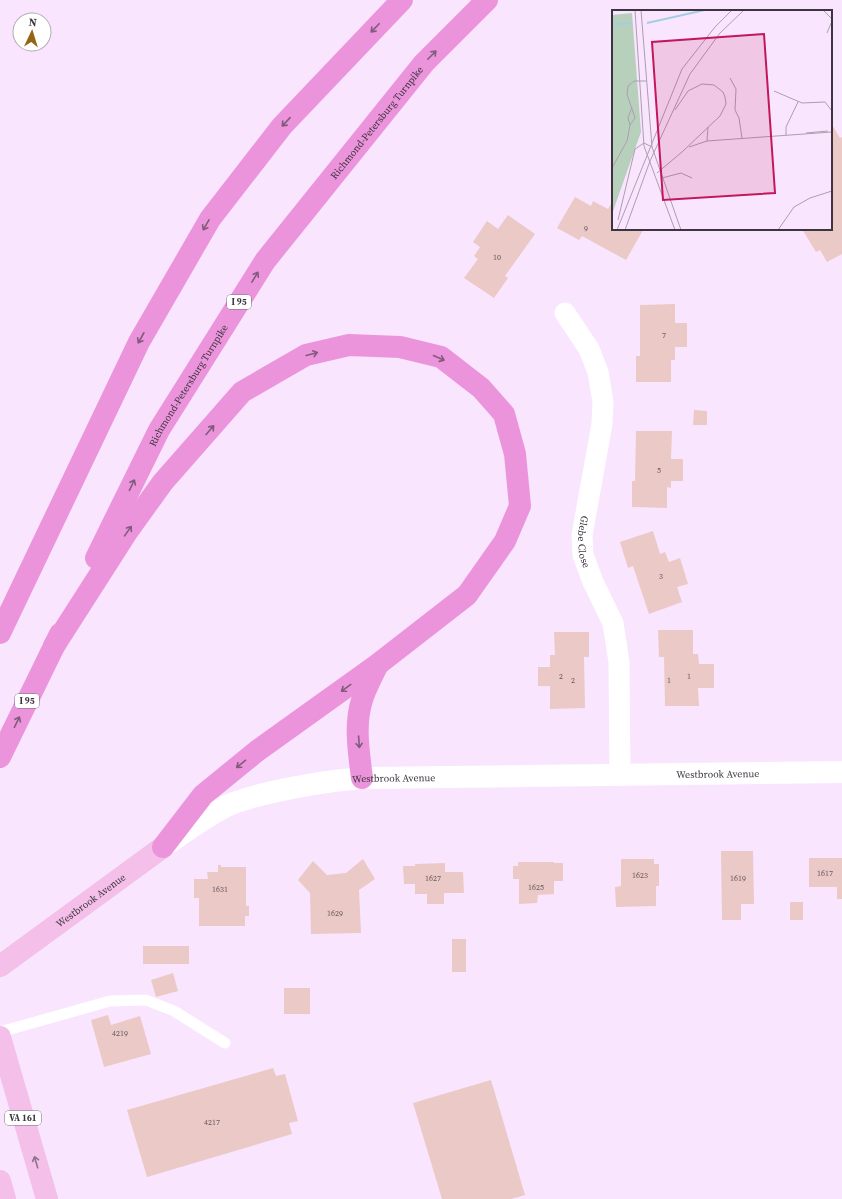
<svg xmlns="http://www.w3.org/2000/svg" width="842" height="1199" font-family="'Source Serif 4',serif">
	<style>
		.building { fill: #ebc9c6 }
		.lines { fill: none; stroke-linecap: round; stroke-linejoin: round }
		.lane { stroke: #fff; stroke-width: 11 }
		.street { stroke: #fff; stroke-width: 21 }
		.secondary { stroke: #fff; stroke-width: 22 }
		.primary { stroke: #f4bfe9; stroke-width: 22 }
		.highway { stroke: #ec94db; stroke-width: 22 }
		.oneway { stroke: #825a7d }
		.oneway2 { stroke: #8f738b }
		.labels { text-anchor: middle; stroke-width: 3; stroke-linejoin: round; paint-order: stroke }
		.number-label { font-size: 8px; fill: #685960 }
		.shield { fill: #fff; stroke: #767178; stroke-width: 1 }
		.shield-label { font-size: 9px; font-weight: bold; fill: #3c343e }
		.street-label { font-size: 10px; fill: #3c343e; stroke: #fff }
		.inset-river { fill: none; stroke: #a4cde2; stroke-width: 2 }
		.inset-road { fill: none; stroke: #ad9eb1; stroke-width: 1 }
		.view { fill: #c2185b; fill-opacity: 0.15; stroke: #c2185b; stroke-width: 2 }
		.inset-edge { fill: none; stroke: #3c343e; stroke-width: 2 }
	</style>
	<rect width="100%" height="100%" fill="#f9e5fe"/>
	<g class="building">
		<path d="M831,123L840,138L842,137V254L827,262L820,250L816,252L802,229H831Z"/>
		<path d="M575,197L591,206L593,201L608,209L613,201V229L643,230L626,260L582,236L579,240L557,228Z"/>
		<path d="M508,215L535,234L505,276L508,278L494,298L464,278L478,259L474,256L480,247L473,242L487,221L498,229Z"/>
		<path d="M675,304V323H687V347H675V360H671V382H636V356H640V305Z"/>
		<path d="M694,410L707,411V425H693Z"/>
		<path d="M636,431H672L671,459H683V481H671V488L667,487V508L632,507V481H635Z"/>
		<path d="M653,531L660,554L665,552L669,562L680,558L688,584L677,587L682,602L649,614L633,566L628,568L620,542Z"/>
		<path d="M658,630H693V654H698L699,664H714V688H698L699,706H665L664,657H659Z"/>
		<path d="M554,632H589V657H584L585,708L550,709V686H538V667H550V655H555Z"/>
		<path d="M721,851H753L754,904H741V920H722Z"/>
		<path d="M809,858H842V899H837V887H809Z"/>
		<path d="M363,859L375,879L359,890L361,933L311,934L310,893L298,880L313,861L327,875L346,873Z"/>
		<path d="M621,859H654V864H659V886H656V906L616,907L615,887L621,886Z"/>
		<path d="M518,862H554V863H563V881H554V894L538,895L537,903L519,904V879H513V866H518Z"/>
		<path d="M445,863V872H463L464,893H444V904H427V894H415V884H404L403,866H415V864Z"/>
		<path d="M218,865H221V867H246V906H249V916H245V926H199V898H194V879H208L207,872H218Z"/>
		<rect x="790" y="902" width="13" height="18"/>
		<rect x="452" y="939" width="14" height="33"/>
		<rect x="143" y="946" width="46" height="18"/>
		<path d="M173,973L178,991L156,997L151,980Z"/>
		<rect x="284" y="988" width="26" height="26"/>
		<path d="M108,1015L111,1025L140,1016L151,1054L104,1067L91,1020Z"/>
		<path d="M273,1068L276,1076L285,1074L298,1121L289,1123L292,1134L147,1177L127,1110Z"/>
		<path d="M491,1080L525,1195L511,1199H442L413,1103Z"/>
	</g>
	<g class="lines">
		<path class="lane" d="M0,1032L110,1001L146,1000L174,1011L225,1043"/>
		<path class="street" id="s1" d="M565,313L589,349L598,372L603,402L602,424L582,535L583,555L593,582L613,623L619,662L620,774"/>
		<path class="secondary" id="s2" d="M169,843C188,829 206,817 226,806C238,801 252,797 264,794C297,786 328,781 362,778L842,772"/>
		<g class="primary">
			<path id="s3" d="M0,966L163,847"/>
			<path d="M0,1037L47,1199"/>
			<path d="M0,1181L5,1199"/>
		</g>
		<g class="highway">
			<path id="s4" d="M96,558L159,430L265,261L424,63L487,0"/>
			<path d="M0,633L139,342L210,219L282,126L402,0"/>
			<path d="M54,646L127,532L163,482L242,392L306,355L349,345L400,347L441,357L481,388L504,414L515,454L520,506L505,541L467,595L377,665L257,751L203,795L163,847"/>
			<path d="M0,757L60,634"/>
			<path d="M362,778C359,753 354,725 362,700C365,689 372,677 377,666"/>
		</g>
	</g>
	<defs><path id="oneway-shaft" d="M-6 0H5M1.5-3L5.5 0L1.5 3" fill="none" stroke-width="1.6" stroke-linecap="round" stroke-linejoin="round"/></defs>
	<g class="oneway">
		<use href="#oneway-shaft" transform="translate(375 28) rotate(134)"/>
		<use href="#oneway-shaft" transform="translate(432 55) rotate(-45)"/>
		<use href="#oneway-shaft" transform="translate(286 122) rotate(133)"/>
		<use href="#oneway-shaft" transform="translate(206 225) rotate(120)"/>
		<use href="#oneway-shaft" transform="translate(255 277) rotate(-58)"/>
		<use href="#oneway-shaft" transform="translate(141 338) rotate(119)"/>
		<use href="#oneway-shaft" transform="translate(312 354) rotate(-15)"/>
		<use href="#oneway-shaft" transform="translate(439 358) rotate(24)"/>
		<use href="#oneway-shaft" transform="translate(210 430) rotate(-49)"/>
		<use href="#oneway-shaft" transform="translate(132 485) rotate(-64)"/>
		<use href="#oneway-shaft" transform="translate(128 531) rotate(-55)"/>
		<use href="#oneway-shaft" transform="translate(346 688) rotate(144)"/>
		<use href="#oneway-shaft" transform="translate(17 722) rotate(-64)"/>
		<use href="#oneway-shaft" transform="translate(359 742) rotate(86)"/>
		<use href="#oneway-shaft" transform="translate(241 764) rotate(141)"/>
	</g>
	<use class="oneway2" href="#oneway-shaft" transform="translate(36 1162) rotate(-106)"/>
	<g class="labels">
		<g class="number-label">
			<text x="586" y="231">9</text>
			<text x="497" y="260">10</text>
			<text x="664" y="338">7</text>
			<text x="659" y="473">5</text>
			<text x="661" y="579">3</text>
			<text x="561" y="679">2</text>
			<text x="689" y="679">1</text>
			<text x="573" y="683">2</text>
			<text x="669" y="683">1</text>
			<text x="825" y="876">1617</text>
			<text x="640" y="878">1623</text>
			<text x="433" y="881">1627</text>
			<text x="738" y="881">1619</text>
			<text x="536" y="890">1625</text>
			<text x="220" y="892">1631</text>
			<text x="335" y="916">1629</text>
			<text x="120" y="1036">4219</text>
			<text x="212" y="1125">4217</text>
		</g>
		<g class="shield">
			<rect x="227" y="295" width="24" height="14" rx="3"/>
			<rect x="15" y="694" width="24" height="14" rx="3"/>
			<rect x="5" y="1111" width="36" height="14" rx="3"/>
		</g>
		<g class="shield-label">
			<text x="239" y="305">I 95</text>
			<text x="27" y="704">I 95</text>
			<text x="23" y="1121">VA 161</text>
		</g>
		<g class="street-label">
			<text dy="4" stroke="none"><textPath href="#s4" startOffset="520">Richmond-Petersburg Turnpike</textPath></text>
			<text dy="4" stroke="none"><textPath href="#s4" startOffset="196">Richmond-Petersburg Turnpike</textPath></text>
			<text dy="4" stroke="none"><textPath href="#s1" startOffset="240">Glebe Close</textPath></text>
			<text dy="4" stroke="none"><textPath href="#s2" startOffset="563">Westbrook Avenue</textPath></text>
			<text dy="4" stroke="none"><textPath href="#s2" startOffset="239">Westbrook Avenue</textPath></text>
			<text dy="4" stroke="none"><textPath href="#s3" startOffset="112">Westbrook Avenue</textPath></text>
		</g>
	</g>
	<g transform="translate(612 10)">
		<rect width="220" height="220" fill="#f9e5fe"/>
		<path d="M20,3L29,122L0,204V5Z" fill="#b7d0bc"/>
		<path class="inset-river" d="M35,13L93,0M0,14L20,13"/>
		<path class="inset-road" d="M23,0L32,136L63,220M29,0L40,137L69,220M211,0L220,9M215,23L220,11M118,68L124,79L123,100L127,108L130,128M162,81L190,93L213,92L220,101M63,100L76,81L90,74L102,75L111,82L113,87L114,94L108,106L70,142M18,115L23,108L15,84L16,76L22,71H34M194,123L216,121M174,125V117L186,92M95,131L96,117M77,137L95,131L220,122M0,158L15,131L18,115L16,108L20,97M45,163L70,142M50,168L69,163L80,168M6,210L23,139L32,133L40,137M5,220L70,59L103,17L120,0M13,220L38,151L78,64L108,23L132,0M166,220L182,197L198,188L220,181"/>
		<path class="view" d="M152,24L163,183L51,190L40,32Z"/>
		<rect width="220" height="220" class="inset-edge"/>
	</g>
	<g transform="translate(32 32) rotate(4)"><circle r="19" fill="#ffffff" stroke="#b1aeb2"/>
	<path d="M0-3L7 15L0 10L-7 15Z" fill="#946613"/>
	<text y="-6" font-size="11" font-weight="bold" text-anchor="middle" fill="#3c343e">N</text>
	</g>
</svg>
